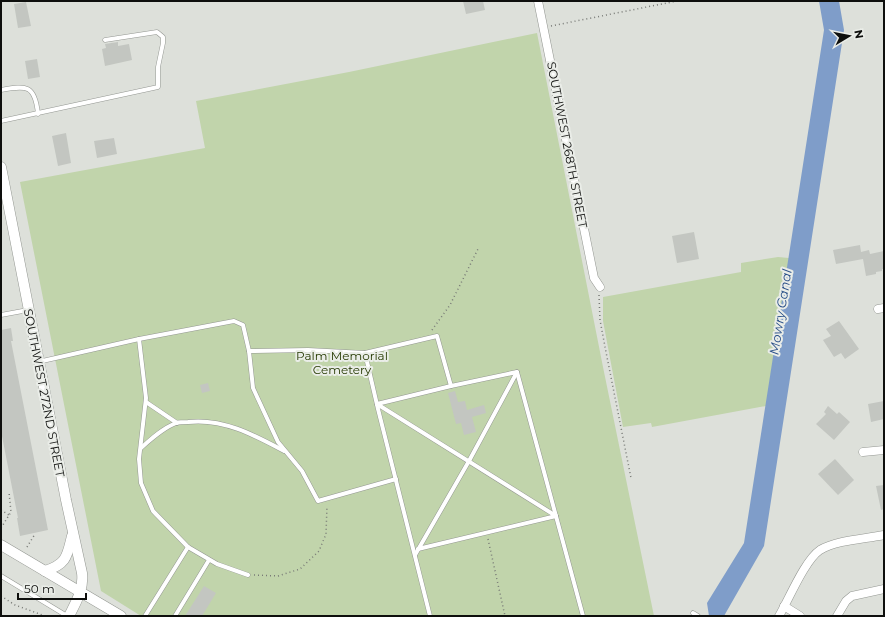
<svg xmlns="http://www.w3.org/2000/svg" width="885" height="617" font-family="Montserrat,sans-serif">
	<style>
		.green { fill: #c1d4ab }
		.water { fill: #7f9dc9 }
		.building { fill: #c3c6c1 }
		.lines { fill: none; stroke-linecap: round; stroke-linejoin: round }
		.service-casing { stroke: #949792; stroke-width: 5 }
		.minor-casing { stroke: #949792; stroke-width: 9 }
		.tertiary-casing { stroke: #949792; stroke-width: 11 }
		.path { stroke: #787a76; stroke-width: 1.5; stroke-dasharray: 1 3; stroke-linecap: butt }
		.service { stroke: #fff; stroke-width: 4 }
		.minor { stroke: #fff; stroke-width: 8 }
		.tertiary { stroke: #fff; stroke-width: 10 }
		.labels { text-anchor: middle; stroke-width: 4; stroke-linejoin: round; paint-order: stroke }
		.street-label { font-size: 12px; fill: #0e0f0d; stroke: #eaede8 }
		.park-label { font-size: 12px; fill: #253900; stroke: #eaede8 }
		.water-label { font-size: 13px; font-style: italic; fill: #284f88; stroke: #eaede8 }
	</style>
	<rect width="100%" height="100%" fill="#dde0da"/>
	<g class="green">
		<path d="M537,33L603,367L654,616H141L101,591L20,182L205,148L196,101L349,72Z"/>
		<path d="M778,257L789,258L766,406L652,427L651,423L623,427L603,321V297L741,272V263Z"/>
	</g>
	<path class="water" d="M819,1H839L844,30L764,546L724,616H709L707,603L744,543L824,30Z"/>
	<g class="building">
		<path d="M463,1H483L485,10L466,14Z"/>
		<path d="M26,2L31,26L18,28L14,4Z"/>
		<path d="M118,42V46L129,44L132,60L105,66L102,49L106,48L105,44Z"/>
		<path d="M37,59L40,77L28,79L25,61Z"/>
		<path d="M66,133L71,163L58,166L52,136Z"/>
		<path d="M114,138L117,154L97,158L94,141Z"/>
		<path d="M694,232L699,259L677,263L672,236Z"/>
		<path d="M860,245L861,252L869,250L870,254L884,251V269H882V271L876,272V274L866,276L863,259L836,264L833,250Z"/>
		<path d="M839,321L859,349L845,359L841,353L834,357L823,340L831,336L826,329Z"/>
		<path d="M11,328L13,341H11L48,530L20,536L17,518H18L1,431V330Z"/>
		<path d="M208,383L210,391L202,393L200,385Z"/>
		<path d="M455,391L458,402L465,401L467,410L484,405L486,413L472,417L476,432L464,435L461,423L456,424L448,393Z"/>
		<path d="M884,401V419L871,422L868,404Z"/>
		<path d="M828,406L837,414L839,412L850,422L834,440L816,424L826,414L824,412Z"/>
		<path d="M835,459L854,480L838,495L818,474Z"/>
		<path d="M884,485V509L881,510L876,486Z"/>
		<path d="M204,586L216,593L202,616H185Z"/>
	</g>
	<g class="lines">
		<g class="service-casing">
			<g id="service">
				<path d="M1,90C27,85 35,85 38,114"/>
				<path d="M1,121L158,87V67L163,43V37L157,32L105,40"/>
				<path d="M1,315L28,310"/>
				<path d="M139,339L146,398L139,459L141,483L153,511L188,547"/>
				<path d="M249,351L253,388L278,442L302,471L318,501L396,479"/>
				<path d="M365,353L378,409L430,616"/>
				<path d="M38,362L139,339L234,321L243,325L249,351L308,350L365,353L437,336L451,386L517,372L583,616"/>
				<path d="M146,402L177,423"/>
				<path d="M377,404L556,516"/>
				<path d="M377,404L451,386"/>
				<path d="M141,448C151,439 163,428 176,423C180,422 184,422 188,422C223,418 254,435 284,451"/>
				<path d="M418,549L556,516"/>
				<path d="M415,555L469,461L517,372"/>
				<path d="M1,576L67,616"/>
				<path d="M693,613L698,616"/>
				<path d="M145,616L188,547L217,564L248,575"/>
				<path d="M175,616L209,560"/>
			</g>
		</g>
		<g class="minor-casing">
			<g id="minor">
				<path d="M538,1L594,278L600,287"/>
				<path d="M878,309L884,308"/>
				<path d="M863,452L884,450"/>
				<path d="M784,606L800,616"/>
				<path d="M779,616C789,599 805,560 820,550C837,540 865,539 884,535"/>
				<path d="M837,616L846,601L852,596L884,589"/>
			</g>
		</g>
		<g class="tertiary-casing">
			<g id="tertiary">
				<path d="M1,167L66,500L82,573C84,589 76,602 69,616"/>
				<path d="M1,545L121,616"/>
				<path d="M45,571C67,564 67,556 72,536"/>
			</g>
		</g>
		<g class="path">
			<path d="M551,26L677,1"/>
			<path d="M599,295L600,320L606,352L631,478"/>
			<path d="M432,330L450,305L479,247"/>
			<path d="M1,510L9,515"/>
			<path d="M1,528L11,512L9,492"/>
			<path d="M488,539L505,616"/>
			<path d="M27,547L35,534"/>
			<path d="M254,575L278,576L300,569L319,551L326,534L327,506"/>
			<path d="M1,596L15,605L45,616"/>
		</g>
		<use href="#service" class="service"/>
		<use href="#minor" class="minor"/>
		<use href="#tertiary" class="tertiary"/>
	</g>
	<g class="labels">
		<g class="street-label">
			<text transform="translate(567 145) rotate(79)" y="4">SOUTHWEST 268TH STREET</text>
			<text transform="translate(44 393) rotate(79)" y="4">SOUTHWEST 272ND STREET</text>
		</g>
		<g class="park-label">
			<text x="342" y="360">Palm Memorial<tspan x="342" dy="14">Cemetery</tspan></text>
		</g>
		<g class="water-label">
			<text transform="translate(780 312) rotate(-81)" y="5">Mowry Canal</text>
		</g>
	</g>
	<rect width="885" height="617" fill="none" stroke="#0e0f0d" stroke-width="4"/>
	<g transform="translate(849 36) rotate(80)" stroke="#eaede8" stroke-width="3" paint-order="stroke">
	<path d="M0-3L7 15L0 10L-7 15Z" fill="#0e0f0d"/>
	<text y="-6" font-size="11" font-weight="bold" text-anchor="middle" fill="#0e0f0d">N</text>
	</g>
	<path d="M18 593v6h68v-6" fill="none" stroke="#0e0f0d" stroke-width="2"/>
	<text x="24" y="593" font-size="12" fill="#0e0f0d" stroke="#eaede8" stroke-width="3" paint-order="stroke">50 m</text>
</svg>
